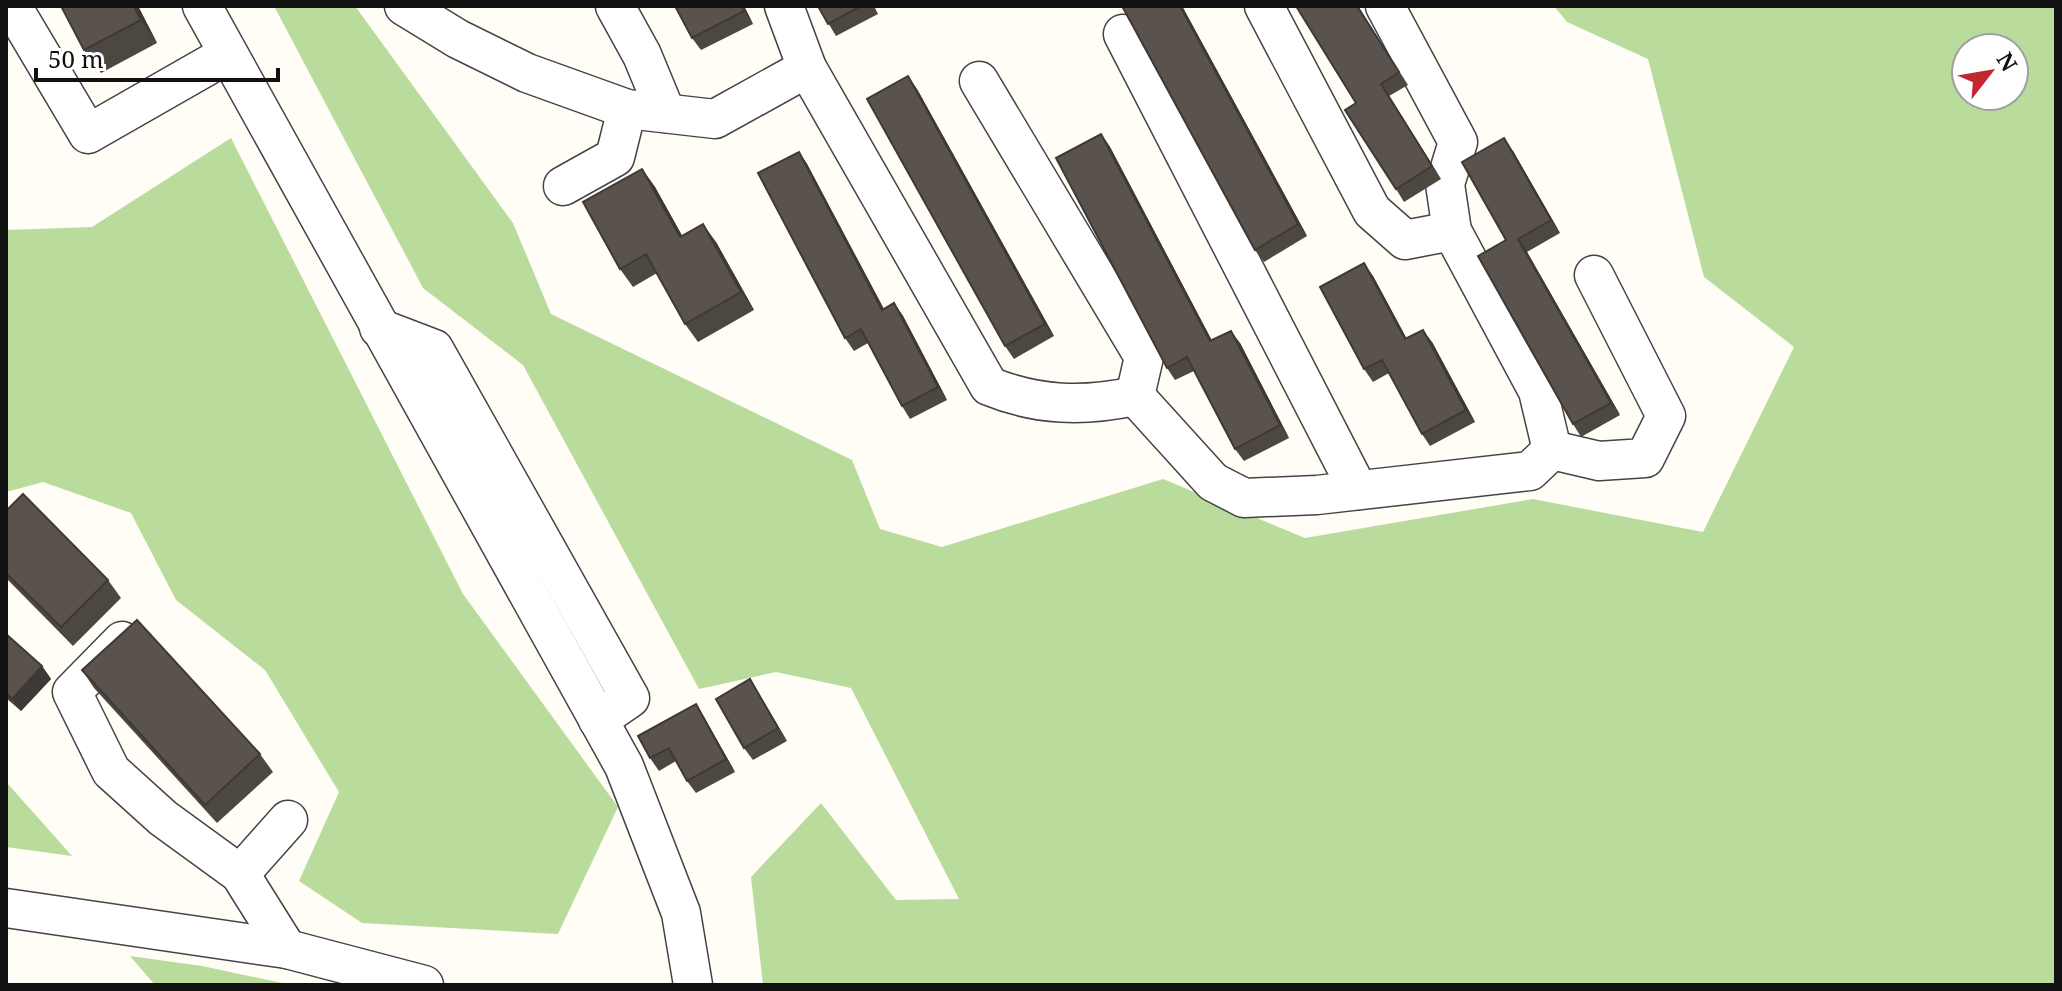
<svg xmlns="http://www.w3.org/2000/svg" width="2062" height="991" font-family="'Noto Serif',serif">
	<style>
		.forest { fill: #b9dc9c; fill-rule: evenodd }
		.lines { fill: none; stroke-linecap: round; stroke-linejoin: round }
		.minor-casing { stroke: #444; stroke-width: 41 }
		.minor { stroke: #fff; stroke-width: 38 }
		.wall { fill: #4d4742 }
		.shaded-wall { fill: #3f3936 }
		.building { fill: #5a524d; stroke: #3f3936; stroke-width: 2 }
	</style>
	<rect width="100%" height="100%" fill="#fffdf5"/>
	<g class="forest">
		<path d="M274,6H355L513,223L551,314L852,460L880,529L942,547L1163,479L1305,538L1533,499L1703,532L1794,347L1704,277L1648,59L1567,22L1554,6H2056V985H763L751,877L821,803L896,900L959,899L851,688L776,672L699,689L523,365L423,288ZM1966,48H2014V96H1966Z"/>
		<path d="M231,138L463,594L618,807L558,934L362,923L299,881L339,792L265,670L176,600L131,513L43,482L6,492V230L92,227Z"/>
		<path d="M6,784H8L72,856L6,847Z"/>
		<path d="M130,956L202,966L292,985H155Z"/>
	</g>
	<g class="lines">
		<g class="minor-casing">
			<g id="minor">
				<path d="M12,6L88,134L228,54"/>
				<path d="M202,6L624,766L681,913L693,985"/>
				<path d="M404,6L458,39L527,73L627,109L715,119L807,68"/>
				<path d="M615,6L642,55L666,113"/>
				<path d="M784,6L807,68L989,386C1038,406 1084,407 1135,396L1213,482L1244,498L1317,495L1530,471L1552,450L1538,391L1452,231L1445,184L1458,142L1385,6"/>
				<path d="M1264,6L1372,211L1405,240L1452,231"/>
				<path d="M1123,34L1358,490"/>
				<path d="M979,81L1144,357L1135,396"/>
				<path d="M563,186L615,157L627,109"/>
				<path d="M379,328L434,349L630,698L598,720"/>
				<path d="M1552,450L1599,461L1645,458L1666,416L1594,275"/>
				<path d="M122,641L72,692L111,771L163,818L240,874L287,949"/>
				<path d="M240,874L288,820"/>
				<path d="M6,908L287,949L424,985"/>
			</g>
		</g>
		<use href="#minor" class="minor"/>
	</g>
	<g class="wall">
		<path d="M138,6L157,43L101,73L84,50Z"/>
		<path d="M675,6H744L753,24L701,50L692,38Z"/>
		<path d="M818,6H874L878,14L836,36Z"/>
		<path d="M1122,6H1182L1307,236L1264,262L1255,250Z"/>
		<path d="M1358,6L1408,85L1389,96L1441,179L1404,202L1396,189L1356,103Z"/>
		<path d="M917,89L1054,336L1014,359L1005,346Z"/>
		<path d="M1101,134L1110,147L1212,341L1240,343L1289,438L1244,461L1235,449L1194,371L1175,380L1167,368Z"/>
		<path d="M1513,151L1560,233L1527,252L1620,415L1581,437L1573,424L1506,240Z"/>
		<path d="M799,152L807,164L883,309L894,303L903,316L947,400L910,419L902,406L868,343L854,351L845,338Z"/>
		<path d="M642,169L655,187L682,236L716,242L754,310L698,342L685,324L657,273L633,287L620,269Z"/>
		<path d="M1373,276L1406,338L1432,342L1475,422L1430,446L1422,434L1389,373L1373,382L1364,369Z"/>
		<path d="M6,511L108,580L121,598L73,646L6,578Z"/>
		<path d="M6,634L42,666L51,679L21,711L6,698Z"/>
		<path d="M82,670L260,754L273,772L217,823L94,688Z"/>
		<path d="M750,679L787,741L753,760L744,748Z"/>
		<path d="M704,717L735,772L696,793L687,781L676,761L659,771L650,758Z"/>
	</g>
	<g class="shaded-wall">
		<path d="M134,6H138L157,43L141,20Z"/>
		<path d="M742,6H744L753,24L744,11Z"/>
		<path d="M1180,6H1182L1307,236L1298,224Z"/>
		<path d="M908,76L917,89L1054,336L1045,324Z"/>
		<path d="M1381,84L1389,96L1441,179L1432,166Z"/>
		<path d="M1101,134L1110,147L1219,354L1210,341Z"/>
		<path d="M1504,138L1513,151L1560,233L1551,220Z"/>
		<path d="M799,152L807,164L891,322L882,310Z"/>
		<path d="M642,169L655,187L693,255L680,237Z"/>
		<path d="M703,224L716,242L754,310L741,292Z"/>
		<path d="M1518,239L1527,252L1620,415L1611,403Z"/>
		<path d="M1364,263L1373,276L1414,352L1405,339Z"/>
		<path d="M894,303L903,316L947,400L938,387Z"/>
		<path d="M1423,330L1432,342L1475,422L1466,410Z"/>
		<path d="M1231,331L1240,343L1289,438L1280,425Z"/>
		<path d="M42,666L51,679L21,711L12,699Z"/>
		<path d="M750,679L758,692L787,741L778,728Z"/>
		<path d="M696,704L704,717L735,772L726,759Z"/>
	</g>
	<g class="building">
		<path d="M61,6H134L141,20L84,50Z"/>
		<path d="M675,6H742L744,11L692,38Z"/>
		<path d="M818,6H861L828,24Z"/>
		<path d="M1122,6H1180L1298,224L1255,250Z"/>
		<path d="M1296,6H1357L1399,72L1381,84L1432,166L1396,189L1345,110L1356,103Z"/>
		<path d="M908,76L1045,324L1005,346L867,99Z"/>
		<path d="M1101,134L1210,341L1231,331L1280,425L1235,449L1187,357L1167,368L1056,158Z"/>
		<path d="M1504,138L1551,220L1518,239L1611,403L1573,424L1478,256L1506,240L1462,162Z"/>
		<path d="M799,152L882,310L894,303L938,387L902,406L861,329L845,338L758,173Z"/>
		<path d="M642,169L680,237L703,224L741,292L685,324L646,254L620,269L583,202Z"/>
		<path d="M1364,263L1405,339L1423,330L1466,410L1422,434L1382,360L1364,369L1320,287Z"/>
		<path d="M23,494L108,580L61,627L6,573V511Z"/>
		<path d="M137,620L260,754L205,805L82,670Z"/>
		<path d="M6,634L42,666L12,699L6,693Z"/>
		<path d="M750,679L778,728L744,748L716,699Z"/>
		<path d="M696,704L726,759L687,781L669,748L650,758L638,736Z"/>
	</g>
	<rect width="2062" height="991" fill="none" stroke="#111111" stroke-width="16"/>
	<g transform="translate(1990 72) rotate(59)"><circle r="38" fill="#ffffff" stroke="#a0a0a0" stroke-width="2"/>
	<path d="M0-6L14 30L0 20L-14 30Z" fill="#c4262e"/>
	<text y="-12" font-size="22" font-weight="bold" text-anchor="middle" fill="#111111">N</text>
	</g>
	<path d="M36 68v12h242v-12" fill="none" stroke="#111111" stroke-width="4"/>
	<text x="48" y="68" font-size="24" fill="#111111" stroke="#ffffff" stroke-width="6" paint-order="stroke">50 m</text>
</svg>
